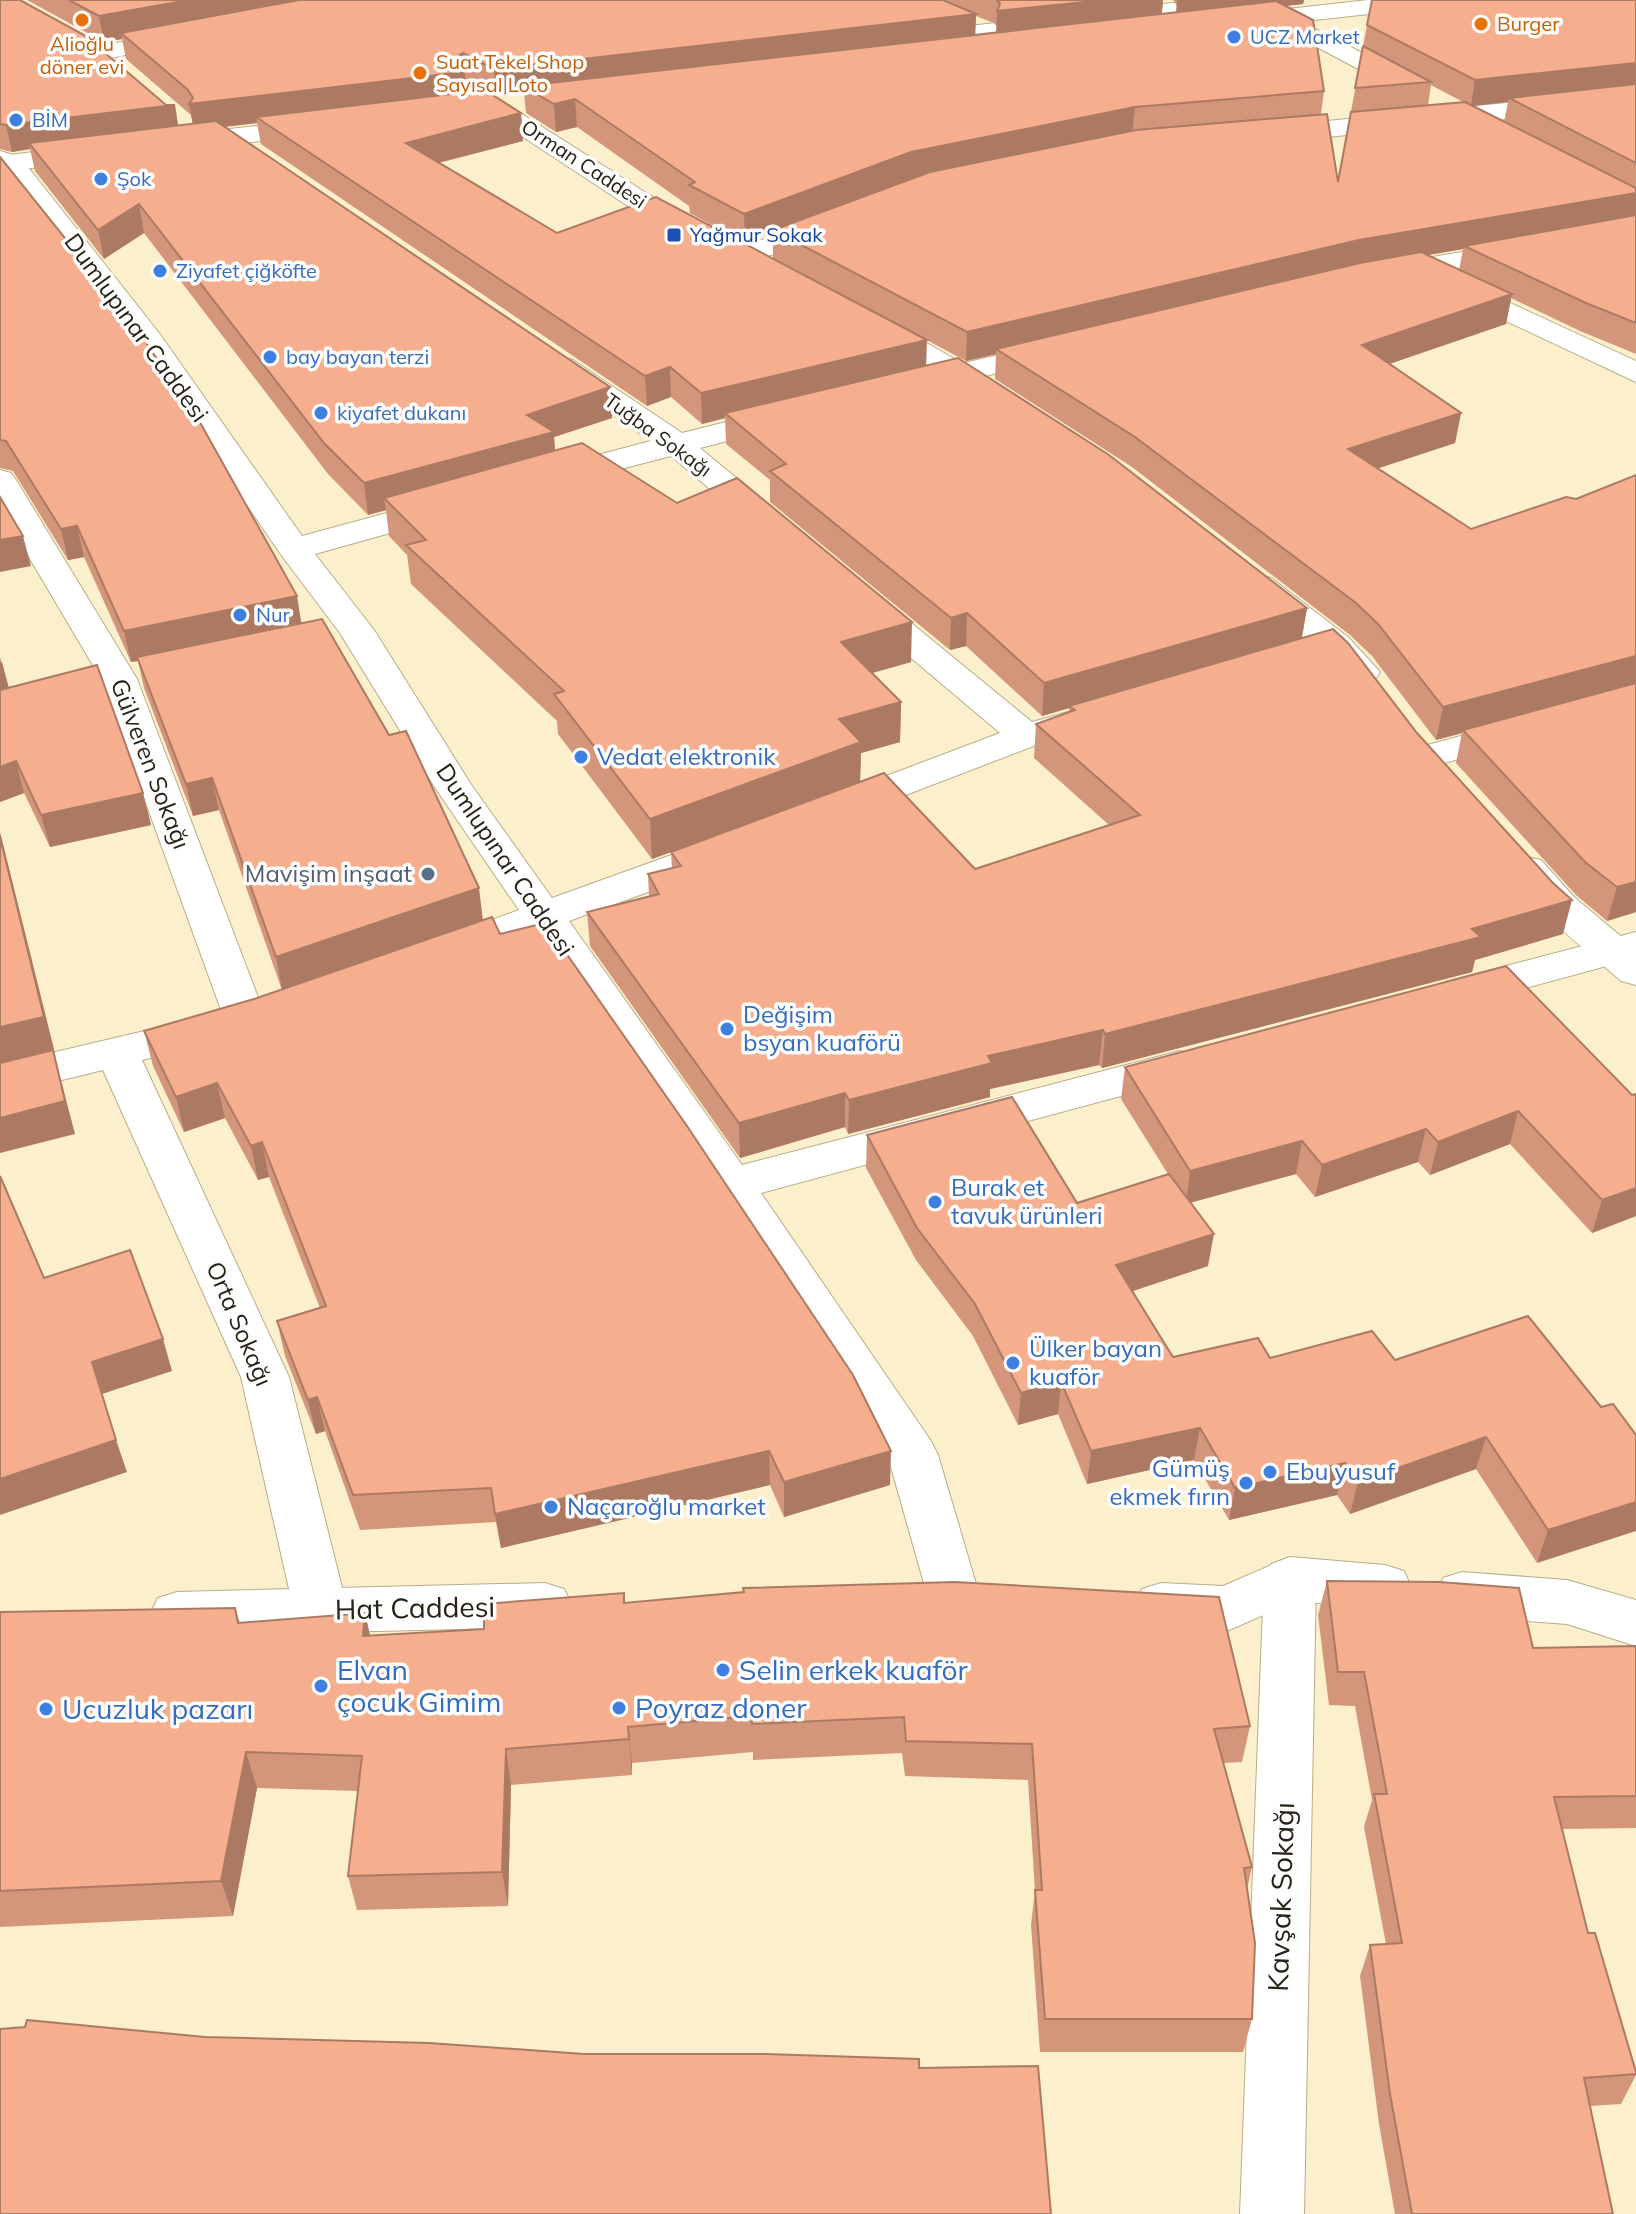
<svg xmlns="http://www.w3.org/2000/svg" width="1636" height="2214" font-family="Mulish,sans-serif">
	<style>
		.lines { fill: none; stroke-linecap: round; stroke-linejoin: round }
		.street-casing { stroke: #b8ad8a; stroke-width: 2 }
		.secondary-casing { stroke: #b8ad8a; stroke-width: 2 }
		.street { fill: #fff; fill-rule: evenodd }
		.secondary { fill: #fff; fill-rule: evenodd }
		.wall { fill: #d3967a; fill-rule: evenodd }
		.shaded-wall { fill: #ac7a63 }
		.building { fill: #f5ae8e; stroke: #ac7a63; stroke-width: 2 }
		.food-dot { fill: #e8710a; stroke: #fdfdfd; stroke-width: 3 }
		.shop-dot { fill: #3f7fe0; stroke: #fdfdfd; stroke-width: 3 }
		.transit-dot { fill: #1a4fb4; stroke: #fdfdfd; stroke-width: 3 }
		.service-dot { fill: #5c6f8a; stroke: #fdfdfd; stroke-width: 3 }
		.labels { text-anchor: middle; stroke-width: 7; stroke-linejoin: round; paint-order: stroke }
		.far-food-label { font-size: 20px; fill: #c56008; stroke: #fdfdfd; text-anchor: start }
		.far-shop-label { font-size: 20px; fill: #366cbe; stroke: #fdfdfd; text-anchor: start }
		.far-street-label { font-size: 20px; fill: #272215; stroke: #fdfdfd }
		.far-transit-label { font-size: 20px; fill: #164399; stroke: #fdfdfd; text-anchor: start }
		.street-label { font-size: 24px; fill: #272215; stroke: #fdfdfd }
		.shop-label { font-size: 24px; fill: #366cbe; stroke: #fdfdfd; text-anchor: start }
		.service-label { font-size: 24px; fill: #4e5e75; stroke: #fdfdfd; text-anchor: end }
		.near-street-label { font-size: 28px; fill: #272215; stroke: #fdfdfd }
		.near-shop-label { font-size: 28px; fill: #366cbe; stroke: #fdfdfd; text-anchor: start }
	</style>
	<rect width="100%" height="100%" fill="#fcefcb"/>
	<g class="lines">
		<g class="street-casing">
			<g id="street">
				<path d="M1278,10L1423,84L1427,89L1423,94H1405L1270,22L1266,17L1270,12Z"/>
				<path d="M184,30L193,32L196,37L193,42L100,60L91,58L88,53L91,48L100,46Z"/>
				<path d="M1636,90V106L1268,143L1259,141L1255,135L1259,129L1268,127Z"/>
				<path d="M0,151L20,157L159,333L302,536L446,497L458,500L462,507L458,514L315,554L374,630L472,786L552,898L688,849L702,846L716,849L722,858L716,867L569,921L742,1165L1180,1051L1195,1056L1202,1066L1195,1076L761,1193L931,1441L938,1455L979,1594L972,1610L953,1616L934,1610L927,1594L889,1460L691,1159L535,933L444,965L429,961L423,952L429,943L519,910L436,789L340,633L282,556L137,345L0,168Z"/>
				<path d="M830,215L840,217L844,223L840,229L744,265L734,262L730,256L734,250Z"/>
				<path d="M1636,222V238L1386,283L1376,280L1372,274L1376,268L1386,265Z"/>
				<path d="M1454,277L1636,361V382L1444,292L1440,286L1444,280Z"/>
				<path d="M1054,342L1065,345L1069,351L1065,357L919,392L908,390L904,383L908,376Z"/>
				<path d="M562,357L573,360L682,433L782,408L793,410L798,417L793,424L700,448L781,515L786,522L781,529L769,532L757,529L671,456L555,486L544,483L539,476L544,469L651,441L551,372L547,366L551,360Z"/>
				<path d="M0,470L11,473L16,480L137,679L267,1021L261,1031L246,1035L231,1031L225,1021L101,679L0,508Z"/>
				<path d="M865,592L877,595L1032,722L1093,705L1106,708L1111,716L1106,724L1039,744L856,814L842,818L828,814L823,806L828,798L1000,733L853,609L848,602L853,595Z"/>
				<path d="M1636,688V710L1426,768L1413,765L1407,757L1413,749Z"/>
				<path d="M1636,932V958L1460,1006L1445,1002L1439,992L1445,982Z"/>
				<path d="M204,1017L219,1021L225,1031L219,1041L142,1060L289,1377L348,1611L340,1627L321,1633L302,1627L294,1611L241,1377L103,1070L0,1095V1065Z"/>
				<path d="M1290,1557L1309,1564L1316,1579L1304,2214H1240L1264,1579L1271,1564Z"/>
			</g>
		</g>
		<g class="secondary-casing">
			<g id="secondary">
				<path d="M1199,0H1246L1248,3L1244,8L1236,10L915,46L906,44L903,39L906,34L915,32Z"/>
				<path d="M1368,0H1444L1440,5L1432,7L1242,28L1234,26L1230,21L1234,16L1242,14Z"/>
				<path d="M528,75L537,78L541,83L537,88L398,106L389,103L385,98L389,93L398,90Z"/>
				<path d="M494,99L503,102L651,196L704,224L708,230L704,236L694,238L684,236L631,208L485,112L481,107L485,102Z"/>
				<path d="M319,119L328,121L332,127L328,133L177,151L168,149L164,143L168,137L177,135Z"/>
				<path d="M93,145L102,147L106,153L102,159L0,172V156Z"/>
				<path d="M875,316L885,319L1003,387L1007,394L1003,401L992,403L981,401L865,331L860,325L865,319Z"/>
				<path d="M1259,575L1271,578L1348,637L1380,672L1375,680L1362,683L1349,680L1322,653L1247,592L1242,585L1247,578Z"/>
				<path d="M1527,857L1541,860L1574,897L1636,949V985L1621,981C1582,946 1537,913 1507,869L1513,860Z"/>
				<path d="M1290,1557L1385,1565L1404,1571L1411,1587L1404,1603L1385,1609L1295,1601L1227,1631L1161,1627L1142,1621L1134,1605L1142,1589L1161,1583L1223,1586Z"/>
				<path d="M1462,1572L1567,1580L1636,1600V1646L1567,1624L1462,1616L1443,1610L1436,1594L1443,1578Z"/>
				<path d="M545,1583L564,1589L572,1605L564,1621L545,1627L177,1636L158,1630L150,1614L158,1598L177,1592Z"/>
			</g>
		</g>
		<use href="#street" class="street"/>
		<use href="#secondary" class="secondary"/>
	</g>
	<g class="wall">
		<path d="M0,0L166,105H175L178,125L193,124L191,115L126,59L122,39L104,42L27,0H1163L1162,14L1176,12L1177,6L1173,0H1304L1303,4L1286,6L1324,91L1321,114L1338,182L1367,25L1636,0V354L1580,331L1511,298L1506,324L1389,364L1461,413L1455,443L1378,468L1471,529L1576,499L1636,475V912L1607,921L1576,895L1456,763L1462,733L1436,740L1372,656L1350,635L1132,467L995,379L996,354L966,361L773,258V232L745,243L690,213L689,206L577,127L556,132L526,113L524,92L496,95L465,79L456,85L457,93L521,113L523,141L439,163L557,233L926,365L1307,608L1302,638L1563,934L1475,960L1472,972L1102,1068L1099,1065L990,1089V1097L848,1134L845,1127L740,1158L590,946L587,912L649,896L648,874L672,868L671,852L652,859L558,734L557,721L411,584L407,555L389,536L386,510L368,515L328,474L144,233L104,259L35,171L30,149L12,152L0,149ZM976,16L994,23L997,27L996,32L975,35ZM1431,85L1463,102L1428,105ZM1508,102L1504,122L1473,106ZM257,123L261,144L647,406L671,397L702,424L725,418L726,444L770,480V502L950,650L966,646L1042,716L1069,708V713L1036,724L1034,758L1109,825L975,869L860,781L861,753L900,742L901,702L871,673L911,662L555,451L554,437L612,418L610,387L225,127ZM1463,249L1459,270L1428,255Z"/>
		<path d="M0,157L301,623L483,920L500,934L890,1485L784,1517L770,1485L501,1548L496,1522L360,1530L325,1431L316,1434L285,1356L277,1321L320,1308L269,1177L258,1180L225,1118L184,1132L153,1066L144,1031L254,999L282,990L219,810L193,816L144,688L138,661L131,662L84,557L68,560L13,471L0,468Z"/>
		<path d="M0,657L9,688L143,793L151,825L50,847L24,793L0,802Z"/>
		<path d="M1125,1067L1632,1095L1636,1094V1216L1592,1233L1510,1144L1430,1175L1418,1162L1315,1197L1296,1174L1190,1202L1208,1266L1132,1291L1173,1357L1395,1360L1601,1407L1537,1563L1476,1469L1350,1514L1337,1495L1229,1520L1194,1460L1087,1484L1058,1414L1018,1425L973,1336L916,1260L866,1168L867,1135L1077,1203L1168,1174L1121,1099Z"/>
		<path d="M1327,1581L1533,1648L1636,1646V1828L1562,1829L1588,1933L1636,2072V2075L1621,2104L1590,2106L1613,2214H1395L1379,2124L1360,1976L1370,1945L1386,1944L1364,1827L1372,1800L1355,1706L1329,1705L1318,1615Z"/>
		<path d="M625,1603L1250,1726L1242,1762L1223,1763L1252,1867L1247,1889L1252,2019L1243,2052H1040L1031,1925L1035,1891L1028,1780L905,1776L902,1753L753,1760V1752L632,1763V1775L511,1785L508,1906L357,1910L348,1876L358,1791L257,1788L233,1916L0,1927V1612L235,1608L240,1623L365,1613L370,1636L484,1629Z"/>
	</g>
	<g class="shaded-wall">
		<path d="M189,0H329L121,33L122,39L104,42L99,16Z"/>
		<path d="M1105,0H1163L1161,19L996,37L997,11Z"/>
		<path d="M1177,0H1304L1303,4L1176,17Z"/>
		<path d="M976,14L975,39L523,86L524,92L496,95L494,69Z"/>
		<path d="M463,53L465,79L456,85L458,99L256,117L257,123L194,130L189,104L448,62Z"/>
		<path d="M1636,63V88L1509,98L1508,102L1471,106L1475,80Z"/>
		<path d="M575,99L577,127L556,132L554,104Z"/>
		<path d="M175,105L179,132L29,143L30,149L12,152L6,125Z"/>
		<path d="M1135,107L1132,135L773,230V232L745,243L744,214L911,152Z"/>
		<path d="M521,113L523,141L409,170L406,143Z"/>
		<path d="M1636,193V217L1464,246L1463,249L1354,268L996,349V354L966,361L967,332L1359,240Z"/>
		<path d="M139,204L144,233L104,259L98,230Z"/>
		<path d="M1512,294L1506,324L1357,375L1362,345Z"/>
		<path d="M927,340L926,370L725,413V418L702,424L701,393Z"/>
		<path d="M670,367L671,397L647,406L645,376Z"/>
		<path d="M610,387L612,418L554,437L556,463L384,498L386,510L368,515L364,483L527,415Z"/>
		<path d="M1461,413L1455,443L1343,480L1348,449Z"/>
		<path d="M77,526L84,557L68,560L61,529Z"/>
		<path d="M23,536L31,566L0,572V540Z"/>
		<path d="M297,596L302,627L137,657L138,661L131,662L124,631Z"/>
		<path d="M1307,608L1301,641L1069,706V708L1042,716L1044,683Z"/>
		<path d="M967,613L966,646L950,650L951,618Z"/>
		<path d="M912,622L911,662L841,682V642Z"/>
		<path d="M1636,656V686L1463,730L1462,733L1436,740L1443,707Z"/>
		<path d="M2,662L10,693L0,696V663Z"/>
		<path d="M901,702L900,742L861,753L860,782L652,859L650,819L839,719Z"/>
		<path d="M16,761L24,793L0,802V767Z"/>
		<path d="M212,778L219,810L193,816L186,784Z"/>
		<path d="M143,793L151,825L50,847L41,815Z"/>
		<path d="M0,832L54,1049L0,1063Z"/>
		<path d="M1636,882V912L1607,921L1617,887Z"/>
		<path d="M479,888L483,921L282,990L276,957Z"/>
		<path d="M1572,900L1563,934L1475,960L1472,972L1102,1068L1105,1034Z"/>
		<path d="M1103,1030L1099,1065L990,1089V1097L848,1134L849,1100L988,1056Z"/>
		<path d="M53,1050L75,1134L0,1153V1118Z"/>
		<path d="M217,1083L225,1118L184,1132L176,1097Z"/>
		<path d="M845,1093V1127L740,1158L739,1123Z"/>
		<path d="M1518,1111L1510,1144L1430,1175L1438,1142Z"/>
		<path d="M1426,1129L1418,1162L1315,1197L1322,1165Z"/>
		<path d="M1302,1141L1296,1174L1186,1204L1190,1171Z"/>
		<path d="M262,1142L269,1177L258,1180L251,1146Z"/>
		<path d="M1636,1188V1216L1592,1233L1602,1200Z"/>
		<path d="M1214,1234L1208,1266L1112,1298L1116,1265Z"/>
		<path d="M163,1339L172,1371L102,1394L92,1362Z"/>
		<path d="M1061,1382L1058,1414L1018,1425L1021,1393Z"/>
		<path d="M317,1397L325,1431L316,1434L308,1400Z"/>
		<path d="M1200,1428L1194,1460L1087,1484L1091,1451Z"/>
		<path d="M1486,1437L1476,1469L1350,1514L1358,1482Z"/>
		<path d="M116,1440L127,1472L0,1515V1479Z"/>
		<path d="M769,1451L770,1485L501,1548L495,1514Z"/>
		<path d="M891,1451L890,1485L784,1517V1482Z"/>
		<path d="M1345,1463L1337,1495L1229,1520L1235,1488Z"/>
		<path d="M1636,1502V1531L1537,1563L1548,1530Z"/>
		<path d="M365,1613L373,1649L363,1636Z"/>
		<path d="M628,1727L632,1763V1775Z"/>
		<path d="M506,1749L511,1785L508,1906L502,1872Z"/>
		<path d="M246,1752L257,1788L233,1916L221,1881Z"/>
	</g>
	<g class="building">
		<path d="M0,0H20L84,35L166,105H175L6,125L0,124Z"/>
		<path d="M69,0H189L99,16Z"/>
		<path d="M299,0H943L976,14L494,69L463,53L448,62L455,73L189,104L193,98L188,90L121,33Z"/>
		<path d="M997,0H1105L997,11L1000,4Z"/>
		<path d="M1372,0H1636V63L1475,80L1367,25Z"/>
		<path d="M1276,1L1313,20L1324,91L1135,107L911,152L744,214L689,185L695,182L575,99L554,104L523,86Z"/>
		<path d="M1363,46L1431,82L1355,88Z"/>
		<path d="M1636,84V163L1509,98Z"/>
		<path d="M485,90L521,113L406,143L557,233L656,197L927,340L701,393L670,367L645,376L256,117Z"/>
		<path d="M1465,102L1636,188V193L1359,240L967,332L773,230L930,172L1136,130L1327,114L1338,182L1351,112Z"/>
		<path d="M216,121L610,387L527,415L554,432L364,483L324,443L139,204L98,230L29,143Z"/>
		<path d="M0,157L129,318L197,417L297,596L124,631L77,526L61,529L6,441L0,440Z"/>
		<path d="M1636,215V323L1586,303L1464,246Z"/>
		<path d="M1421,252L1512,294L1362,345L1461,413L1348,449L1471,529L1566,497L1576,499L1636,475V656L1443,707L1378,624L1356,603L1135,437L996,349L1360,263Z"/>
		<path d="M958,358L1109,455L1307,608L1044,683L967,613L951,618L770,471L786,464L725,413Z"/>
		<path d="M582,443L677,503L737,478L912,622L841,642L901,702L839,719L861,742L650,819L554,694L564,691L406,545L426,540L384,498Z"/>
		<path d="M0,497L23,536L0,540Z"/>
		<path d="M322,619L389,735L406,731L479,888L276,957L212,778L186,784L137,657Z"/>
		<path d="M1333,629L1348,643L1417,733L1553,883L1572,900L1472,929L1481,937L1105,1034L1103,1030L988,1056L992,1063L849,1100L845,1093L739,1123L587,912L659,894L648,874L681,866L671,852L884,773L975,869L1140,815L1036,724L1075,710L1069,706Z"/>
		<path d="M97,665L143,793L41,815L16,761L0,767V690Z"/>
		<path d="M1636,683V882L1617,887L1585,862L1463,730Z"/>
		<path d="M0,837L44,1017L0,1027Z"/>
		<path d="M492,917L500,934L545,923L687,1126L853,1375L891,1451L784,1482L769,1451L495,1514L491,1488L353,1495L317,1397L308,1400L277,1321L326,1306L262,1142L251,1146L217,1083L176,1097L144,1031L254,999Z"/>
		<path d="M1506,966L1632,1095L1636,1094V1188L1602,1200L1518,1111L1438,1142L1426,1129L1322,1165L1302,1141L1190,1171L1125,1067Z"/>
		<path d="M53,1050L65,1101L0,1118V1063Z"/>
		<path d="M1012,1097L1077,1203L1169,1174L1214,1234L1116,1265L1173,1357L1258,1338L1270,1358L1372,1331L1395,1360L1528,1316L1601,1407L1613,1404L1636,1435V1502L1548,1530L1486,1437L1358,1482L1345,1463L1235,1488L1200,1428L1091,1451L1061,1382L1021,1393L975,1304L917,1228L867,1135Z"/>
		<path d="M0,1176L44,1278L130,1250L163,1339L92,1362L116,1440L0,1479Z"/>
		<path d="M1327,1581L1439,1582L1519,1588L1533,1648L1636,1646V1796L1554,1797L1588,1933H1595L1636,2072V2074L1584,2078L1613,2214H1412L1390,2094L1370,1945L1402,1943L1374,1794H1387L1364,1672H1338Z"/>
		<path d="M955,1582L1219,1597L1250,1726L1214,1729L1252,1867L1244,1868L1255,1943L1252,2019H1045L1035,1890H1042L1032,1744L906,1741L904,1717L752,1724V1716L628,1727L629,1739L506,1749L502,1872L348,1876L362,1756L246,1752L221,1881L0,1891V1612L235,1608L238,1623L365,1613L363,1636L484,1629V1604L624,1593V1603L744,1592L743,1588Z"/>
		<path d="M27,2020L205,2037L429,2043L584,2054H766L919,2059V2068L1038,2066L1051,2214H0V2029L25,2027Z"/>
	</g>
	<g class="food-dot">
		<circle cx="82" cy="20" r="8"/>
		<circle cx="1481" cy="24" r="8"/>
		<circle cx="420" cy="73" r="8"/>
	</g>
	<g class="shop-dot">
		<circle cx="1234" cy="37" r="8"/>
		<circle cx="16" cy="120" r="8"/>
		<circle cx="101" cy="179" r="8"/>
		<circle cx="160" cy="271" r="8"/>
		<circle cx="270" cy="357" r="8"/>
		<circle cx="321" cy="413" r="8"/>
		<circle cx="240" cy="615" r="8"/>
		<circle cx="581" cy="757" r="8"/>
		<circle cx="727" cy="1029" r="8"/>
		<circle cx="935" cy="1202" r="8"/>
		<circle cx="1013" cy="1363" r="8"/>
		<circle cx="1270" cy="1472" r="8"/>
		<circle cx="1246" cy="1483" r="8"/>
		<circle cx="551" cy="1507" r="8"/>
		<circle cx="723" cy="1670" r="8"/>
		<circle cx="321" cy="1686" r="8"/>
		<circle cx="619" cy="1708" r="8"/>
		<circle cx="46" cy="1709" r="8"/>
	</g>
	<rect class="transit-dot" x="666" y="227" width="16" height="16" rx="4"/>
	<circle class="service-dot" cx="428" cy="874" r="8"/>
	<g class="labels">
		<g class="far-food-label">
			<text x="1497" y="31">Burger</text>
			<text x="82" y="51" text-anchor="middle">Alioğlu<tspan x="82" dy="23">döner evi</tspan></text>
			<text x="436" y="69">Suat Tekel Shop<tspan x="436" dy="23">Sayısal Loto</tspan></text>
		</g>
		<g class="far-shop-label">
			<text x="1250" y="44">UCZ Market</text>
			<text x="32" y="127">BİM</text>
			<text x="117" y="186">Şok</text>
			<text x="176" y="278">Ziyafet çiğköfte</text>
			<text x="286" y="364">bay bayan terzi</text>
			<text x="337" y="420">kiyafet dukanı</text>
			<text x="256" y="622">Nur</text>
		</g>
		<g class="far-street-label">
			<text transform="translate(584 164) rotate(33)" y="7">Orman Caddesi</text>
			<text transform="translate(658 435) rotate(36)" y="7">Tuğba Sokağı</text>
		</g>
		<g class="far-transit-label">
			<text x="690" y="242">Yağmur Sokak</text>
		</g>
		<g class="street-label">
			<text transform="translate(136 328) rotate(54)" y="8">Dumlupınar Caddesi</text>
			<text transform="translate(150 764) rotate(69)" y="8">Gülveren Sokağı</text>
			<text transform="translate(505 860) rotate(56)" y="8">Dumlupınar Caddesi</text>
			<text transform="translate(239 1324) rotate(67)" y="8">Orta Sokağı</text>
		</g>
		<g class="shop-label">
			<text x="597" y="765">Vedat elektronik</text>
			<text x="743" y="1023">Değişim<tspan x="743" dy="28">bsyan kuaförü</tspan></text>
			<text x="951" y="1196">Burak et<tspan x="951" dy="28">tavuk ürünleri</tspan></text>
			<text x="1029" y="1357">Ülker bayan<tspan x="1029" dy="28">kuaför</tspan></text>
			<text x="1230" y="1477" text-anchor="end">Gümüş<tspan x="1230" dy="28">ekmek fırın</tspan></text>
			<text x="1286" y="1480">Ebu yusuf</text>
			<text x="567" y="1515">Naçaroğlu market</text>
		</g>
		<g class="service-label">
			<text x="412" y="882">Mavişim inşaat</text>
		</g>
		<g class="near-street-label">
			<text transform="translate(415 1608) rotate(-1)" y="10">Hat Caddesi</text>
			<text transform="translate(1281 1897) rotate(-88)" y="10">Kavşak Sokağı</text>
		</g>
		<g class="near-shop-label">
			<text x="337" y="1680">Elvan<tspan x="337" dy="32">çocuk Gimim</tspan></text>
			<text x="739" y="1680">Selin erkek kuaför</text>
			<text x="635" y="1718">Poyraz doner</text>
			<text x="62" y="1719">Ucuzluk pazarı</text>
		</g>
	</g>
</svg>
